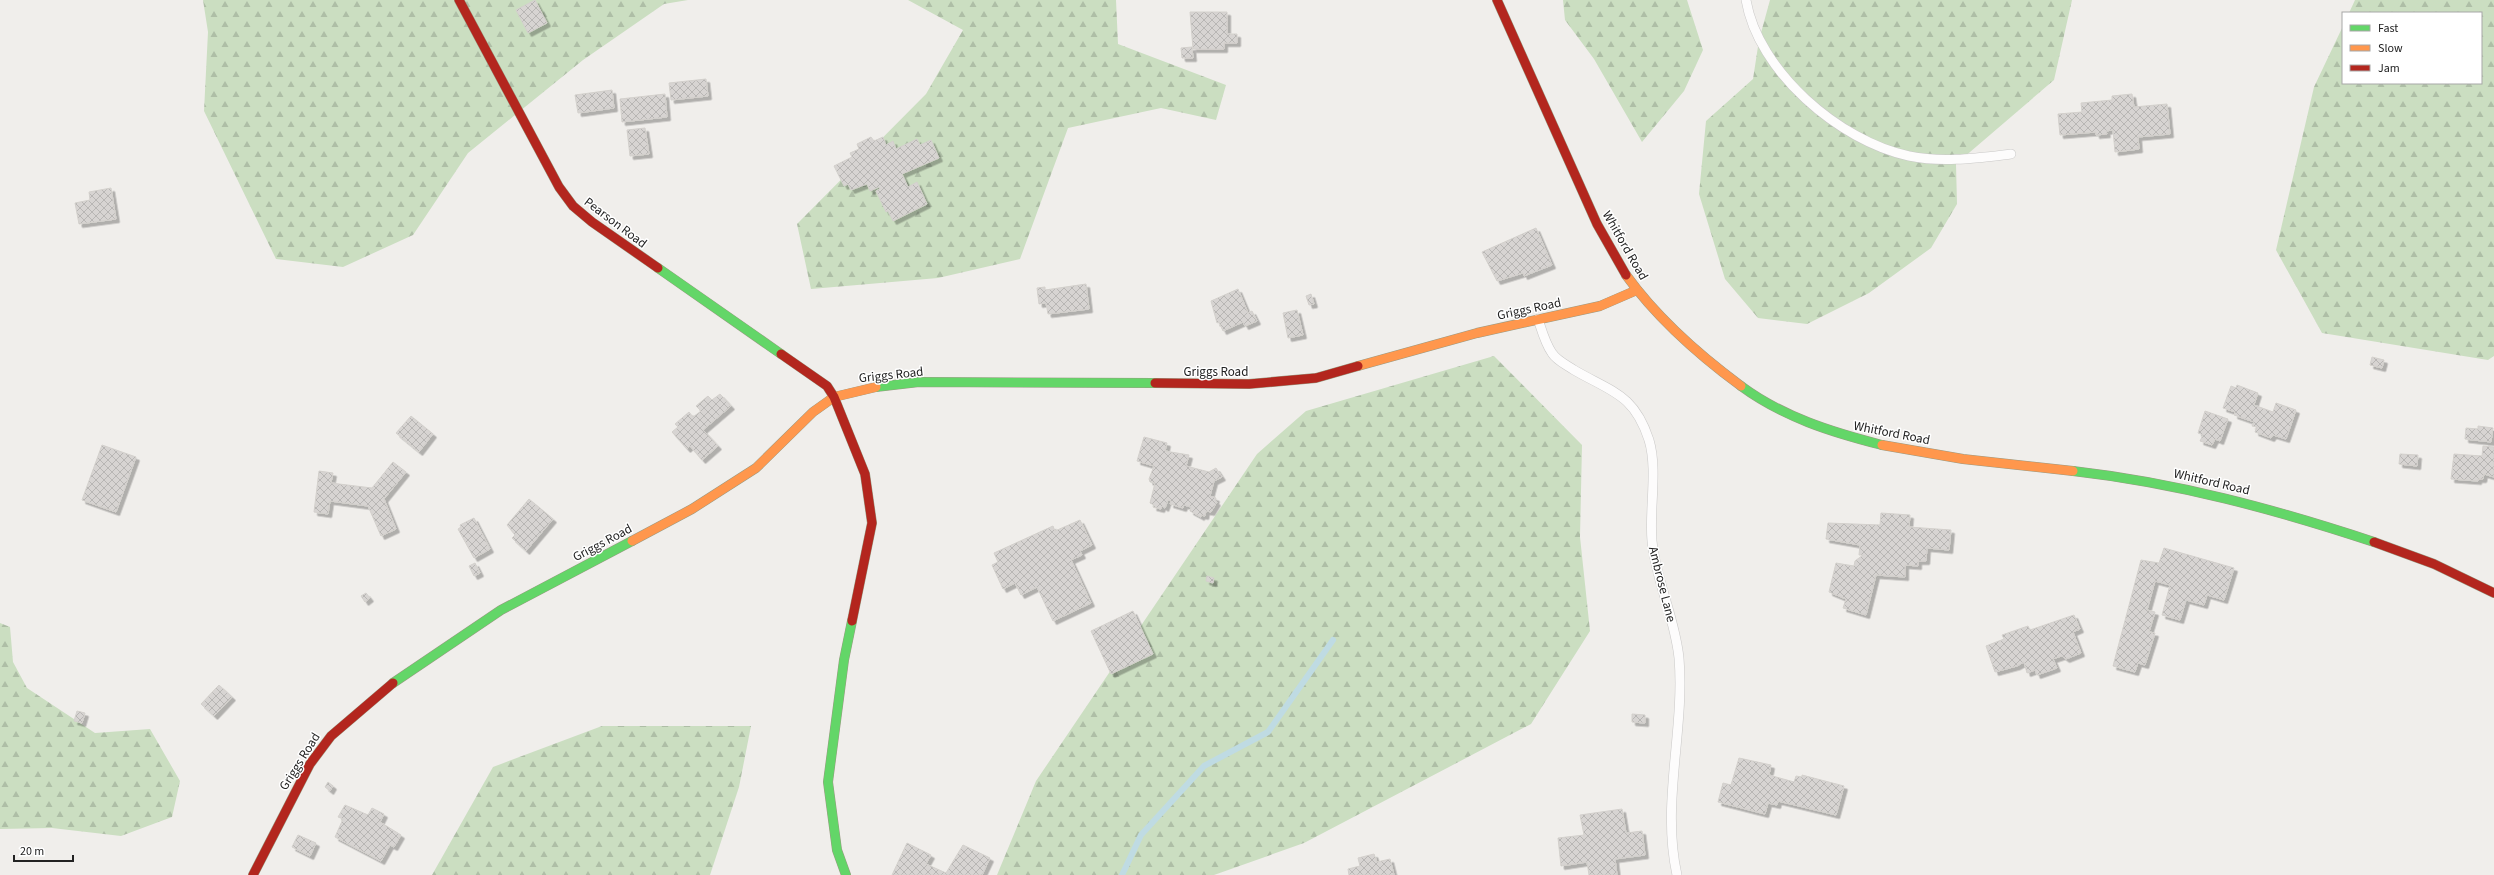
<svg xmlns="http://www.w3.org/2000/svg" width="2494" height="875" font-family="'Source Sans 3',sans-serif">
	<style>
		.forest { fill: url(#forest-firs) }
		.lines { fill: none; stroke-linecap: round; stroke-linejoin: round }
		.stream { stroke: #bfdbe3; stroke-width: 6 }
		.building { fill: url(#building-cross-hatch); stroke: #d3d0cc; filter: url(#shadow) }
		.lane-casing { stroke: #c9c8c7; stroke-width: 10 }
		.fast-casing { stroke: #999a82; stroke-width: 10 }
		.slow-casing { stroke: #999a82; stroke-width: 10 }
		.jam-casing { stroke: #999a82; stroke-width: 10 }
		.lane { stroke: #fdfcfc; stroke-width: 9 }
		.fast { stroke: #63d668; stroke-width: 9 }
		.slow { stroke: #ff974d; stroke-width: 9 }
		.jam { stroke: #b3261e; stroke-width: 9 }
		.labels { text-anchor: middle; stroke-width: 3; stroke-linejoin: round; paint-order: stroke }
		.street-label { font-size: 13px; fill: #222; stroke: #fff }
	</style>
	<defs>
		<pattern id="forest-firs" width="22" height="20" patternUnits="userSpaceOnUse"><rect width="22" height="20" fill="#cbdec1"/><path d="M5 1l3.5 6h-7zM16 11l3.5 6h-7z" fill="#aebea6"/></pattern>
		<pattern id="building-cross-hatch" width="8" height="8" patternUnits="userSpaceOnUse"><rect width="8" height="8" fill="#d7d4d2"/><path d="M0 0l8 8M0 8l8-8" fill="none" stroke="#b8b6b4"/></pattern>
		<filter id="shadow"><feDropShadow dx="3.5" dy="3.5" stdDeviation="0" flood-color="#0004"/></filter>
	</defs>
	<rect width="100%" height="100%" fill="#f0eeeb"/>
	<g class="forest">
		<path d="M203,0H688L664,4L583,60L468,153L413,235L343,267L276,259L204,111L208,32Z"/>
		<path d="M908,0H1116L1118,44L1226,85L1216,120L1161,108L1068,128L1020,259L938,278L811,289L797,224L926,94L963,30Z"/>
		<path d="M1563,0H1687L1703,50L1684,91L1642,142L1594,59L1565,20Z"/>
		<path d="M1770,0H2072L2054,80L1956,164L1957,204L1931,248L1869,293L1807,324L1758,318L1725,279L1699,194L1706,121L1753,79L1759,40Z"/>
		<path d="M2355,0H2494V356L2488,360L2322,333L2276,250L2314,87L2343,26V83H2481V13H2349Z"/>
		<path d="M1494,356L1582,445L1580,537L1590,631L1531,724L1304,843L1214,875H997L1036,781L1257,454L1306,411Z"/>
		<path d="M0,623L10,627L13,662L27,688L95,733L150,729L180,781L172,817L121,836L52,828L0,829Z"/>
		<path d="M602,726H751L739,787L710,875H432L493,767Z"/>
	</g>
	<g class="lines">
		<path class="stream" d="M1122,875L1141,835L1204,766L1268,732L1333,640"/>
	</g>
	<g class="building">
		<path d="M535,0L547,23L528,33L516,10Z"/>
		<path d="M1190,12H1227V34H1237V43H1224V49H1193Z"/>
		<path d="M1192,47L1193,58H1182L1181,48Z"/>
		<path d="M706,79L708,96L671,100L669,83Z"/>
		<path d="M612,90L614,108L578,113L575,95Z"/>
		<path d="M665,94L667,117L622,122L620,99Z"/>
		<path d="M2132,94L2134,107L2167,104L2170,134L2138,137L2139,149L2115,152L2113,130L2106,131L2107,134L2096,135V132L2060,135L2058,114L2082,112L2081,103L2112,100V96Z"/>
		<path d="M645,128L649,154L630,156L627,130Z"/>
		<path d="M871,137L874,141L883,137L886,145L893,141L896,149L917,139L920,145L931,140L939,158L902,174L908,187L917,182L927,204L893,221L888,211L886,212L876,191L880,189L879,187L870,191L867,184L851,190L848,184L844,186L834,166L852,157L850,153L859,149L857,144Z"/>
		<path d="M111,188L116,219L79,224L75,203L90,200L89,192Z"/>
		<path d="M1536,228L1552,265L1524,276L1523,273L1497,281L1482,252Z"/>
		<path d="M1086,284L1089,309L1048,314L1046,303L1039,304L1037,288L1045,287V290Z"/>
		<path d="M1238,289L1248,313L1252,311L1257,321L1245,326L1243,322L1223,331L1219,322L1217,323L1211,301Z"/>
		<path d="M1311,294L1314,304L1309,305L1306,296Z"/>
		<path d="M1297,310L1303,335L1288,338L1283,313Z"/>
		<path d="M2372,357L2384,360L2382,368L2370,365Z"/>
		<path d="M2237,385L2258,393L2254,405L2273,412L2276,403L2296,410L2286,439L2273,435L2271,438L2255,432L2257,427L2252,426L2254,422L2234,415L2235,412L2223,408L2231,386L2236,388Z"/>
		<path d="M720,394L731,406L703,430L718,446L702,460L690,446L687,449L672,432L678,427L675,424L689,412L693,417L701,411L696,406L708,396L712,400Z"/>
		<path d="M2205,411L2228,419L2220,441L2215,439L2212,445L2200,441L2203,435L2198,433Z"/>
		<path d="M411,416L433,434L419,452L396,433Z"/>
		<path d="M2478,426L2493,428L2491,442L2465,439L2466,428L2478,429Z"/>
		<path d="M1144,437L1167,443L1165,451L1189,455L1186,466L1209,472L1216,468L1222,477L1214,481L1210,496L1216,498L1215,501L1217,502L1211,512L1206,511L1205,516L1201,515V517L1190,511L1191,507L1184,505L1183,508L1170,504L1171,501L1168,500L1165,508L1162,506L1161,509L1153,507L1154,505L1150,503L1155,483L1150,482L1149,479L1154,466L1137,461Z"/>
		<path d="M102,445L136,457L116,512L82,500Z"/>
		<path d="M2483,446L2494,447V477L2484,474L2483,479H2478V481L2451,479L2454,454L2482,456Z"/>
		<path d="M2400,454L2418,455L2417,466L2399,464Z"/>
		<path d="M393,462L406,472L384,499L396,529L381,536L368,506L330,501L328,514L314,512L319,471L333,473L331,483L372,488Z"/>
		<path d="M529,499L553,519L526,551L512,538L515,535L507,525Z"/>
		<path d="M1881,513L1910,515L1909,527L1951,530L1949,550L1927,548L1926,561H1918V566L1905,565V577L1876,575L1866,615L1843,608L1846,599L1829,592L1836,563L1854,566L1855,561L1863,555H1859L1860,545L1826,539L1828,523L1880,525Z"/>
		<path d="M474,518L490,549L474,558L458,529L461,527L460,525Z"/>
		<path d="M1080,520L1092,545L1080,551L1082,555L1071,560L1091,603L1053,621L1037,587L1021,595L1015,583L1003,589L992,565L998,562L994,553L1053,526L1055,531Z"/>
		<path d="M2164,548L2234,568L2224,600L2207,595L2204,605L2186,600L2180,620L2162,615L2170,585L2155,581L2147,610L2155,612L2149,632L2155,633L2145,665L2138,663L2135,672L2113,666L2141,560L2159,563Z"/>
		<path d="M475,563L480,573L474,576L469,566Z"/>
		<path d="M1207,576L1214,578L1213,583L1206,581Z"/>
		<path d="M366,593L370,598L365,602L361,596Z"/>
		<path d="M1133,611L1153,654L1111,674L1091,631Z"/>
		<path d="M2074,615L2080,629L2073,632L2081,653L2066,659L2062,656L2053,659L2057,668L2037,675L2035,670L2027,673L2024,662L2017,666L1995,672L1986,646L2004,639L2002,635L2028,626L2030,630Z"/>
		<path d="M219,685L232,697L214,716L201,704Z"/>
		<path d="M77,711L85,713L82,723L74,721Z"/>
		<path d="M1632,714L1645,715V723L1632,722Z"/>
		<path d="M1739,758L1771,765L1769,775L1794,782L1796,776L1802,777V775L1844,786L1836,815L1778,801L1777,805L1768,803L1765,814L1718,802L1723,783L1731,785Z"/>
		<path d="M328,782L333,786L330,791L325,787Z"/>
		<path d="M345,805L368,815L372,808L384,814L380,822L401,835L394,847L390,845L381,861L335,837L343,819L338,817Z"/>
		<path d="M1622,809L1626,833L1642,831L1645,855L1615,859L1617,875H1589L1587,862L1561,866L1558,838L1584,835L1580,815Z"/>
		<path d="M298,835L316,843L310,856L292,847Z"/>
		<path d="M907,843L931,855L926,864L946,873L963,845L990,858L982,875H892Z"/>
		<path d="M1374,854L1377,862L1390,859L1394,875H1349L1348,869L1360,866L1358,858Z"/>
	</g>
	<g class="lines">
		<g class="lane-casing">
			<g id="lane">
				<path d="M1746,0C1758,71 1839,141 1909,156C1943,163 1977,158 2011,154"/>
				<path d="M1538,319C1542,331 1545,343 1552,353C1557,361 1567,365 1574,370C1612,392 1634,394 1649,440C1658,470 1649,510 1652,541C1656,581 1675,618 1679,658C1685,730 1661,803 1677,875"/>
			</g>
		</g>
		<g class="fast-casing">
			<g id="fast">
				<path d="M658,268L781,354"/>
				<path d="M1741,386C1783,417 1831,432 1882,445"/>
				<path d="M876,387L919,382L1155,383"/>
				<path d="M2073,471C2178,483 2274,509 2374,542"/>
				<path d="M393,683L501,610L632,541"/>
				<path d="M846,875L837,850L828,782L844,660L852,621"/>
			</g>
		</g>
		<g class="slow-casing">
			<g id="slow">
				<path d="M1626,275C1657,318 1699,355 1741,386"/>
				<path d="M1358,366L1477,333L1600,306L1637,290"/>
				<path d="M1882,445L1963,459L2073,471"/>
				<path d="M632,541L692,509L756,468L813,412L834,397L876,387"/>
			</g>
		</g>
		<g class="jam-casing">
			<g id="jam">
				<path d="M459,0L559,187L573,206L592,222L658,268"/>
				<path d="M1497,0L1597,224L1626,275"/>
				<path d="M781,354L827,386L834,397L865,474L872,523L852,621"/>
				<path d="M1155,383L1249,384L1316,378L1358,366"/>
				<path d="M2374,542L2434,564L2494,593"/>
				<path d="M253,875L310,764L331,736L393,683"/>
			</g>
		</g>
		<use href="#lane" class="lane"/>
		<use href="#fast" class="fast"/>
		<use href="#slow" class="slow"/>
		<use href="#jam" class="jam"/>
	</g>
	<g class="labels">
		<g class="street-label">
			<text transform="translate(616 222) rotate(37)" y="5">Pearson Road</text>
			<text transform="translate(1626 245) rotate(60)" y="5">Whitford Road</text>
			<text transform="translate(1529 308) rotate(-12)" y="5">Griggs Road</text>
			<text x="1216" y="376">Griggs Road</text>
			<text transform="translate(891 374) rotate(-6)" y="5">Griggs Road</text>
			<text transform="translate(1892 432) rotate(11)" y="5">Whitford Road</text>
			<text transform="translate(2212 481) rotate(13)" y="5">Whitford Road</text>
			<text transform="translate(602 542) rotate(-28)" y="5">Griggs Road</text>
			<text transform="translate(1663 584) rotate(76)" y="5">Ambrose Lane</text>
			<text transform="translate(299 761) rotate(-58)" y="5">Griggs Road</text>
		</g>
	</g>
	<rect x="2342" y="12" width="140" height="72" fill="#ffffff" stroke="#a7a7a7"/>
	<rect x="2350" y="25" width="20" height="6" fill="#63d668" stroke="#a7a7a7"/>
	<text x="2378" y="32" font-size="12" fill="#222222">Fast</text>
	<rect x="2350" y="45" width="20" height="6" fill="#ff974d" stroke="#a7a7a7"/>
	<text x="2378" y="52" font-size="12" fill="#222222">Slow</text>
	<rect x="2350" y="65" width="20" height="6" fill="#b3261e" stroke="#a7a7a7"/>
	<text x="2378" y="72" font-size="12" fill="#222222">Jam</text>
	<path d="M14 855v6h59v-6" fill="none" stroke="#222222" stroke-width="2"/>
	<text x="20" y="855" font-size="12" fill="#222222" stroke="#ffffff" stroke-width="3" paint-order="stroke">20 m</text>
</svg>
